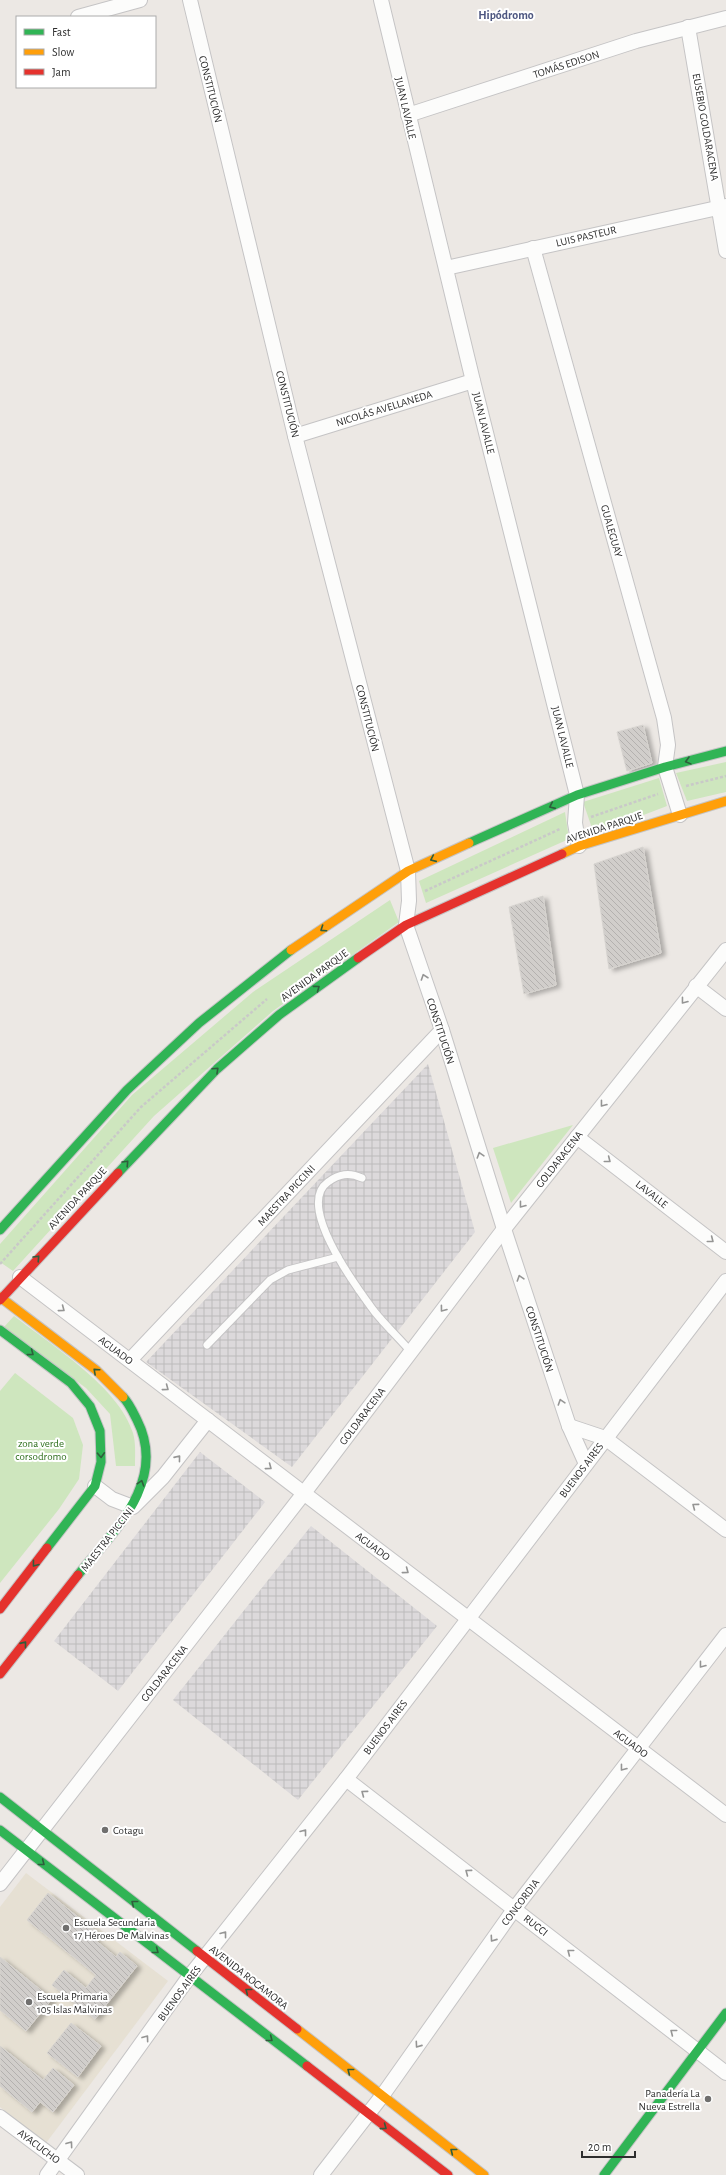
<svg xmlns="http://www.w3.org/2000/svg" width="726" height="2175" font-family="'Alegreya Sans',sans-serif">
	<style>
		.industrial { fill: url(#industrial-grid) }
		.education { fill: #e6e0d3 }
		.grass { fill: #cee6be }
		.building { fill: url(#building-back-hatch); stroke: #d7d4d0; filter: url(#shadow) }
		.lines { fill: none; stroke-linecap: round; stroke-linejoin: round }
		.lane-casing { stroke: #c5c4c5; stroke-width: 9 }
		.street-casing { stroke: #c5c4c5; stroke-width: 16 }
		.fast-casing { stroke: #c5c4c5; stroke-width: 11 }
		.slow-casing { stroke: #c5c4c5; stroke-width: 11 }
		.jam-casing { stroke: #c5c4c5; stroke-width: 11 }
		.path { stroke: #c9c9c8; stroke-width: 2.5; stroke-dasharray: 3 2; stroke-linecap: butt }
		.lane { stroke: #fcfcfb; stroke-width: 7 }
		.street { stroke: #fcfcfb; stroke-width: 14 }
		.fast { stroke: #30b455; stroke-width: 9 }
		.slow { stroke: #ff9f0a; stroke-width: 9 }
		.jam { stroke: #e5322d; stroke-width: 9 }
		.oneway { stroke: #2f5d3c }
		.oneway2 { stroke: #959594 }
		.poi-dot { fill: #706f6e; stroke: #fff; stroke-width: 1.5 }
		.labels { text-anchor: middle; stroke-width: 4; stroke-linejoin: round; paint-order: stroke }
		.street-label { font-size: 11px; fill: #2e2e2e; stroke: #fff }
		.park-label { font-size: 11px; fill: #2c6e1b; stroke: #fff }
		.poi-label { font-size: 11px; fill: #2e2e2e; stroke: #fff; text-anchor: start }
		.neighbourhood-label { font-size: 12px; font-weight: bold; fill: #4d5680; stroke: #fff }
	</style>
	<defs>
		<pattern id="industrial-grid" width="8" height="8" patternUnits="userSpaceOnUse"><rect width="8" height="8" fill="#dcd9db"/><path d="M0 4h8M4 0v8" fill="none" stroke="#bdbbbc"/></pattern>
		<pattern id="building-back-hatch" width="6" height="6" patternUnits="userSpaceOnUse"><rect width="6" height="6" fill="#d1cecb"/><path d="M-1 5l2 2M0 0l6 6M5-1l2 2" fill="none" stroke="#b4b1af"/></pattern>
		<filter id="shadow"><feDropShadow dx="4.5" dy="2.5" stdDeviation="2" flood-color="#0004"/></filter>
	</defs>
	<rect width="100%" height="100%" fill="#ece8e4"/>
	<g class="industrial">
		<path d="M428,1064L475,1232L292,1467L146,1362Z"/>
		<path d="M200,1452L265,1502L118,1691L54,1641Z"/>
		<path d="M311,1526L437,1626L298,1800L173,1700Z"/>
	</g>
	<path class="education" d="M26,1873L168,1981L46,2143L0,2107V1907Z"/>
	<g class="grass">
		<path d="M726,762V792L687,801L676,773Z"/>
		<path d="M659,778L667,806L594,834L583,802Z"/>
		<path d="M565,812L569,839L426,903L419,881Z"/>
		<path d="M390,900L399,922L273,1011L154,1116L13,1271L0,1262V1244L132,1095L253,992Z"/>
		<path d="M573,1125L511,1203L493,1148Z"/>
		<path d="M14,1316C51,1345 119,1387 133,1433C136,1443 135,1456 135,1466H116L110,1414L86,1388L4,1327Z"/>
		<path d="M15,1373L73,1418L83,1445L79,1479L59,1509L0,1583V1391Z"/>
	</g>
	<g class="building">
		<path d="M643,725L652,763L627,771L617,732Z"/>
		<path d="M643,847L661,953L609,969L594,864Z"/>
		<path d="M543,896L556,985L524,994L509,907Z"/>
		<path d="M48,1893L98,1933L94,1939L116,1957L120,1952L137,1966L95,2019L52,1985L64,1970L86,1988L96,1975L27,1920Z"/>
		<path d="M0,1957L52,1999L26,2031L0,2010Z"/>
		<path d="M71,2023L101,2046L78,2077L47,2053Z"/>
		<path d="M0,2046L43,2080L53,2068L74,2085L53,2112L40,2102L32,2112L0,2086Z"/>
	</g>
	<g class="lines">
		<g class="lane-casing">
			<g id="lane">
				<path d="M362,1178C349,1172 339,1174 328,1182C295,1205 357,1288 374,1311C385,1325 399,1338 411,1352"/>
				<path d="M207,1345L270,1280L288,1270L338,1257"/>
			</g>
		</g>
		<g class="street-casing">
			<g id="street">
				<path d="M190,0L295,436L408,871L409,901L406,925L442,1030L504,1229L569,1426L586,1464"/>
				<path d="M381,0L473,381L577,795L575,823L579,846"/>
				<path d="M78,17L140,0"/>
				<path d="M688,27L726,251"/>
				<path d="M408,115L636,41L726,18"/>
				<path d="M533,248L664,718L668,745L665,767L680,815"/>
				<path d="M446,268L726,206"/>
				<path d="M295,436L473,381"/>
				<path d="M696,986L726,1009"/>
				<path d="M577,1137L726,1252"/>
				<path d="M20,1277L726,1815"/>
				<path d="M130,1360L442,1030"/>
				<path d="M569,1426L605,1438L726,1530"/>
				<path d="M95,1486L112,1499L133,1507L163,1477L208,1420"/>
				<path d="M346,1779L726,2073"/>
				<path d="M0,1884L304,1493L504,1229L726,950"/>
				<path d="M0,2117L77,2175"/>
				<path d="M47,2175L189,1977L346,1779L726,1281"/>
				<path d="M321,2175L382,2096L515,1908L726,1635"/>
			</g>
		</g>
		<g class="fast-casing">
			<g id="fast">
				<path d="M469,843L577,795L665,767L726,751"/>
				<path d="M118,1173L217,1069L279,1015L358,958"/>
				<path d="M0,1230L127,1090L199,1023L291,950"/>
				<path d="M0,1330L71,1383L90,1406L100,1431L101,1462L95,1486L47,1548"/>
				<path d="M78,1575C114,1531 168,1481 137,1420C133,1412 129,1403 123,1397"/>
				<path d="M0,1797L197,1951"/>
				<path d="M0,1830L307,2066"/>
				<path d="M604,2175L726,2013"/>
			</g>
		</g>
		<g class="slow-casing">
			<g id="slow">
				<path d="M562,854L579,846L726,801"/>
				<path d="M291,950L408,871L469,843"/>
				<path d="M0,1297L96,1370L123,1397"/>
				<path d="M297,2029L484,2175"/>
			</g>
		</g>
		<g class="jam-casing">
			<g id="jam">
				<path d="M358,958L406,925L562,854"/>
				<path d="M0,1300L118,1173"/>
				<path d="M0,1609L47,1548"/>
				<path d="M0,1674L78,1575"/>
				<path d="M197,1951L297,2029"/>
				<path d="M307,2066L448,2175"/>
			</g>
		</g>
		<g class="path">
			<path d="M686,786L726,776"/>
			<path d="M591,817L658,794"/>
			<path d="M425,891L560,829"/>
			<path d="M0,1264L141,1107L267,999"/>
		</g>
		<use href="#lane" class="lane"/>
		<use href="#street" class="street"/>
		<use href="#fast" class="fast"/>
		<use href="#slow" class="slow"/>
		<use href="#jam" class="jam"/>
	</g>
	<defs><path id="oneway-chevron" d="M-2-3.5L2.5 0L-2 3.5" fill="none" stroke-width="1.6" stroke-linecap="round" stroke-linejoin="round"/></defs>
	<g class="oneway">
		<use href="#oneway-chevron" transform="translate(688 761) rotate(165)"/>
		<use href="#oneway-chevron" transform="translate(552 806) rotate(156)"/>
		<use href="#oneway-chevron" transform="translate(433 859) rotate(156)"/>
		<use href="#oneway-chevron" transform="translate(323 929) rotate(146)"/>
		<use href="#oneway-chevron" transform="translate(317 988) rotate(-36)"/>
		<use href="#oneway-chevron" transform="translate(216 1070) rotate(-43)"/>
		<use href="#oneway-chevron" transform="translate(126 1163) rotate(-47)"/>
		<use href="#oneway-chevron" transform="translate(37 1258) rotate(-47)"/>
		<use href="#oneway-chevron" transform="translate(31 1353) rotate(37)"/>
		<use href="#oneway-chevron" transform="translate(96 1371) rotate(-138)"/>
		<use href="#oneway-chevron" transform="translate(101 1455) rotate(87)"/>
		<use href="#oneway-chevron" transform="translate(141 1483) rotate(-72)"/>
		<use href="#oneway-chevron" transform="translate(35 1564) rotate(128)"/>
		<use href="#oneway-chevron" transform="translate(24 1644) rotate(-51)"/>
		<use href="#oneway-chevron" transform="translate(42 1863) rotate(38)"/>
		<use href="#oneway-chevron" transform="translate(134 1903) rotate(-142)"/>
		<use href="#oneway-chevron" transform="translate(156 1951) rotate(38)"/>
		<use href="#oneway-chevron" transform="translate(248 1991) rotate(-142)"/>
		<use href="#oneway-chevron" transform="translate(270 2039) rotate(38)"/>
		<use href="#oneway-chevron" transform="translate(350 2071) rotate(-142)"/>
		<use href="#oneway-chevron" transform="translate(384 2127) rotate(37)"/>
		<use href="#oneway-chevron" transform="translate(453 2151) rotate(-142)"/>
	</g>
	<g class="oneway2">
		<use href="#oneway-chevron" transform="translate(424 977) rotate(-109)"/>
		<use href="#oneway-chevron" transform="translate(684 1001) rotate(128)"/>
		<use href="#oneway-chevron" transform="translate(603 1104) rotate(128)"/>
		<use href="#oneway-chevron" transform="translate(480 1155) rotate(-107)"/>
		<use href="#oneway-chevron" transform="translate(608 1160) rotate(38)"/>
		<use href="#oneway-chevron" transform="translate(522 1205) rotate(128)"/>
		<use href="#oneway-chevron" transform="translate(711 1240) rotate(38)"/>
		<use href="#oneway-chevron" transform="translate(520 1278) rotate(-108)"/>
		<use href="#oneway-chevron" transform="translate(62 1309) rotate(37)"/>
		<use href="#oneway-chevron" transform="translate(443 1309) rotate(127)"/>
		<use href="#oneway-chevron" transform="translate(166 1388) rotate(37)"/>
		<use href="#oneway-chevron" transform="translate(561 1402) rotate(-108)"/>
		<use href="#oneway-chevron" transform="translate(178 1458) rotate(-51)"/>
		<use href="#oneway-chevron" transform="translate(269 1467) rotate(37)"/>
		<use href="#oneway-chevron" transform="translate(695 1506) rotate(-143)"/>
		<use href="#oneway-chevron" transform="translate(406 1571) rotate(37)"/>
		<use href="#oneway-chevron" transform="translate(702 1665) rotate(128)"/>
		<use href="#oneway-chevron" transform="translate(623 1768) rotate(128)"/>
		<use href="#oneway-chevron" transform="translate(364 1793) rotate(-143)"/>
		<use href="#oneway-chevron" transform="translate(304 1832) rotate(-52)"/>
		<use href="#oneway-chevron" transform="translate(468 1872) rotate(-143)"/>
		<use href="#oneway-chevron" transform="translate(224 1934) rotate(-52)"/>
		<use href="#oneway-chevron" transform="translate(493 1939) rotate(125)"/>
		<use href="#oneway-chevron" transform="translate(570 1952) rotate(-142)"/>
		<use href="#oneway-chevron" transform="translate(673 2032) rotate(-142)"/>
		<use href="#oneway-chevron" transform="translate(146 2038) rotate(-54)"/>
		<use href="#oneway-chevron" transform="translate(418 2045) rotate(125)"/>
		<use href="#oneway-chevron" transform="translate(70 2144) rotate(-54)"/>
	</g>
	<g class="poi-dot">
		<circle cx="105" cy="1830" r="4"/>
		<circle cx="66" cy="1928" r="4"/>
		<circle cx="29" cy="2002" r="4"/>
		<circle cx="708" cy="2099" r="4"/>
	</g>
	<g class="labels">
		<g class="street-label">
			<text transform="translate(566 64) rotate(-18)" y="4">TOMÁS EDISON</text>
			<text transform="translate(211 89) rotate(76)" y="4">CONSTITUCIÓN</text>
			<text transform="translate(406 108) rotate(77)" y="4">JUAN LAVALLE</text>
			<text transform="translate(706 127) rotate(80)" y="4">EUSEBIO GOLDARACENA</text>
			<text transform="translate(586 236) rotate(-13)" y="4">LUIS PASTEUR</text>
			<text transform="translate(288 404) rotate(76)" y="4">CONSTITUCIÓN</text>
			<text transform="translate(384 408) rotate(-17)" y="4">NICOLÁS AVELLANEDA</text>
			<text transform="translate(484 423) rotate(76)" y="4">JUAN LAVALLE</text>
			<text transform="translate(612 531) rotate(74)" y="4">GUALEGUAY</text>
			<text transform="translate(368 718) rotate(76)" y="4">CONSTITUCIÓN</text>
			<text transform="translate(563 737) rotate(76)" y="4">JUAN LAVALLE</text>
			<text transform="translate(604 827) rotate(-18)" y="4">AVENIDA PARQUE</text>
			<text transform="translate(314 975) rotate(-36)" y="4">AVENIDA PARQUE</text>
			<text transform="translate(441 1031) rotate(72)" y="4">CONSTITUCIÓN</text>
			<text transform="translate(559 1159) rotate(-52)" y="4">GOLDARACENA</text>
			<text transform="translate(652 1194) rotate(38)" y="4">LAVALLE</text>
			<text transform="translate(286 1195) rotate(-47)" y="4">MAESTRA PICCINI</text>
			<text transform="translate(77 1198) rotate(-47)" y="4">AVENIDA PARQUE</text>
			<text transform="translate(540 1339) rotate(72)" y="4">CONSTITUCIÓN</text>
			<text transform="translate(116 1350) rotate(37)" y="4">AGUADO</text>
			<text transform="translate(362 1416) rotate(-53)" y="4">GOLDARACENA</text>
			<text transform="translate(581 1470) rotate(-53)" y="4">BUENOS AIRES</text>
			<text transform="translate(107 1539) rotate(-52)" y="4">MAESTRA PICCINI</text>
			<text transform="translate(373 1546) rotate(37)" y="4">AGUADO</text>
			<text transform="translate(164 1673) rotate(-52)" y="4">GOLDARACENA</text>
			<text transform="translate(385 1727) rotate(-53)" y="4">BUENOS AIRES</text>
			<text transform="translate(631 1743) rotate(37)" y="4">AGUADO</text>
			<text transform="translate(520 1902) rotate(-53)" y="4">CONCORDIA</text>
			<text transform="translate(536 1925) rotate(38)" y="4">RUCCI</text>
			<text transform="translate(249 1977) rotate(38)" y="4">AVENIDA ROCAMORA</text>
			<text transform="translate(179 1993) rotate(-54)" y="4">BUENOS AIRES</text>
			<text transform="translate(39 2146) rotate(37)" y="4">AYACUCHO</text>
		</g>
		<g class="park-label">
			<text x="41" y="1447">zona verde<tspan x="41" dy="13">corsodromo</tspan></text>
		</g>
		<g class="poi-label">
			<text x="113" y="1834">Cotagu</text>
			<text x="74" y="1926">Escuela Secundaria<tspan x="74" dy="13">17 Héroes De Malvinas</tspan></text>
			<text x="37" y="2000">Escuela Primaria<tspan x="37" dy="13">105 Islas Malvinas</tspan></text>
			<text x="700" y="2097" text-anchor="end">Panadería La<tspan x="700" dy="13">Nueva Estrella</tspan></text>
		</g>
		<g class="neighbourhood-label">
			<text x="506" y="19">Hipódromo</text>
		</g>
	</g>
	<rect x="16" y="16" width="140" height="72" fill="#ffffff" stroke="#ababab"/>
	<rect x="24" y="29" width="20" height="6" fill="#30b455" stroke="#ababab"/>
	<text x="52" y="36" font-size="12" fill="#2e2e2e">Fast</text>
	<rect x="24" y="49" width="20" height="6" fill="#ff9f0a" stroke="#ababab"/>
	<text x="52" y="56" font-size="12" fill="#2e2e2e">Slow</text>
	<rect x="24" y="69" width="20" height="6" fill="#e5322d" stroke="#ababab"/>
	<text x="52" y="76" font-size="12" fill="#2e2e2e">Jam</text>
	<path d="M582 2151v6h53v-6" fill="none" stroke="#2e2e2e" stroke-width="2"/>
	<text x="588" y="2151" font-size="12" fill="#2e2e2e" stroke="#ffffff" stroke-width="3" paint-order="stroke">20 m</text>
</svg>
